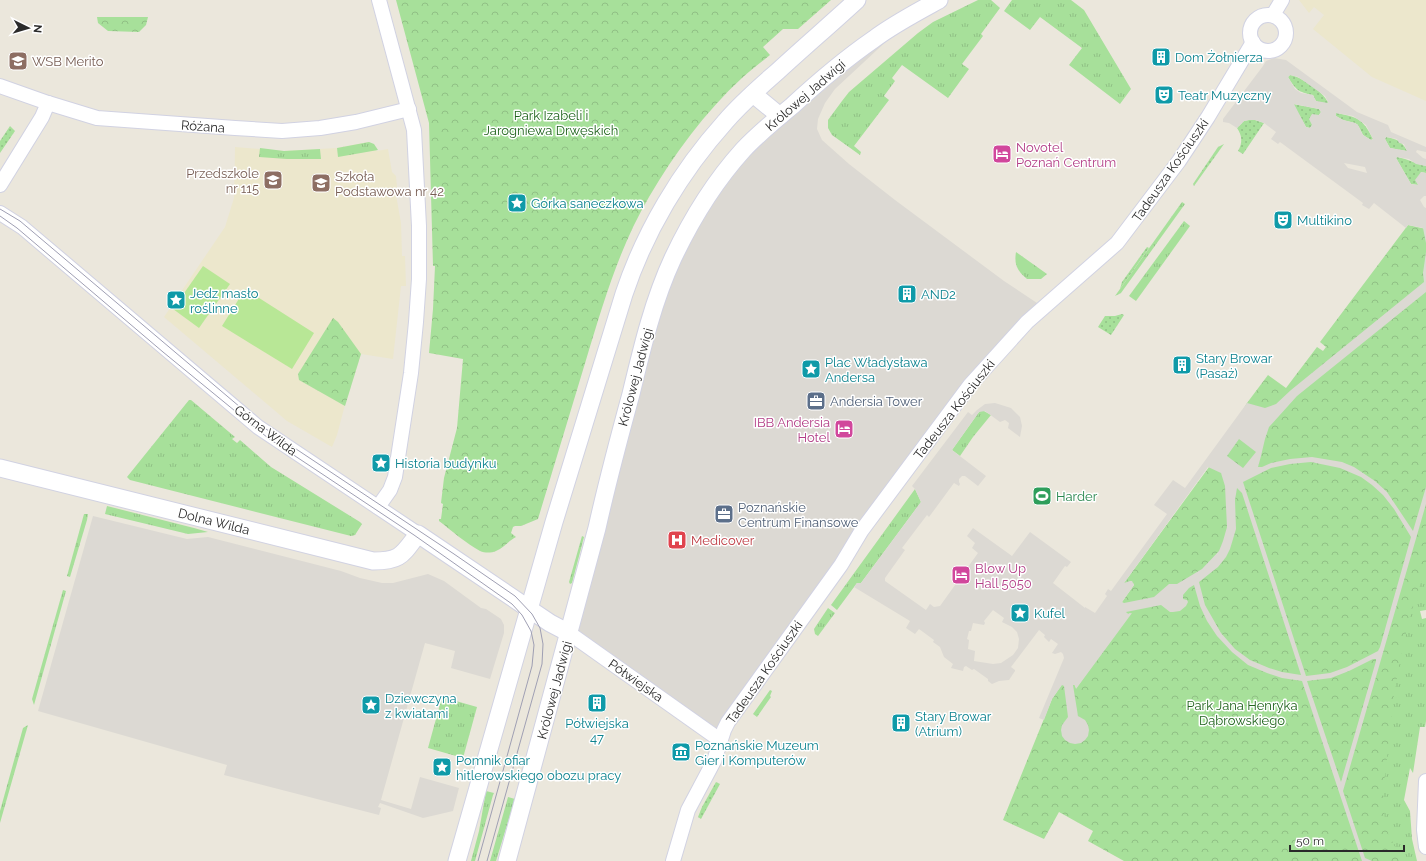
<svg xmlns="http://www.w3.org/2000/svg" width="1426" height="861" font-family="Raleway,sans-serif">
	<style>
		.education { fill: #ece7cc }
		.grass { fill: url(#grass-tufts) }
		.park { fill: url(#park-crowns) }
		.garden { fill: url(#garden-dots) }
		.pitch { fill: #b8e796 }
		.plaza { fill: #dcd9d3; fill-rule: evenodd }
		.lines { fill: none; stroke-linecap: round; stroke-linejoin: round }
		.minor-casing { stroke: #d1d2e2; stroke-width: 16 }
		.tertiary-casing { stroke: #d1d2e2; stroke-width: 19 }
		.minor { stroke: #fff; stroke-width: 14 }
		.tertiary { stroke: #fff; stroke-width: 17 }
		.tram { stroke: #9f9fb3; stroke-width: 1 }
		.labels { text-anchor: middle; stroke-width: 3; stroke-linejoin: round; paint-order: stroke }
		.culture-label { font-size: 13px; fill: #0d838f; stroke: #fff; text-anchor: start }
		.education-label { font-size: 13px; fill: #785e54; stroke: #fff; text-anchor: start }
		.street-label { font-size: 13px; fill: #2a2a2a; stroke: #fff }
		.park-label { font-size: 13px; fill: #20641d; stroke: #fff }
		.hotel-label { font-size: 13px; fill: #b23c85; stroke: #fff; text-anchor: start }
		.service-label { font-size: 13px; fill: #4e5e75; stroke: #fff; text-anchor: start }
		.leisure-label { font-size: 13px; fill: #27864d; stroke: #fff; text-anchor: start }
		.health-label { font-size: 13px; fill: #be3a42; stroke: #fff; text-anchor: start }
	</style>
	<defs>
		<pattern id="grass-tufts" width="24" height="20" patternUnits="userSpaceOnUse"><rect width="24" height="20" fill="#a7e09a"/><path d="M3 7l-1-3M5 7V3M7 7l1-3M15 17l-1-3M17 17v-4M19 17l1-3" fill="none" stroke="#90c085"/></pattern>
		<pattern id="park-crowns" width="20" height="18" patternUnits="userSpaceOnUse"><rect width="20" height="18" fill="#a7e09a"/><path d="M2 6a3 3 0 1 1 6 0M12 15a3 3 0 1 1 6 0" fill="none" stroke="#90c085"/></pattern>
		<pattern id="garden-dots" width="8" height="8" patternUnits="userSpaceOnUse"><rect width="8" height="8" fill="#a7e09a"/><path d="M2 2h.1M6 6h.1" fill="none" stroke="#90c085" stroke-width="1.8" stroke-linecap="round"/></pattern>
	</defs>
	<rect width="100%" height="100%" fill="#ebe7dc"/>
	<g class="education">
		<path d="M1299,0H1426V101L1372,77L1313,29L1324,15L1314,7L1309,13Z"/>
		<path d="M368,142L377,151L388,149L392,172L396,176L397,187L395,189L401,223L402,256H405L406,286H401L393,359L361,354L346,401L337,435L332,447L287,421L164,317L225,227L234,198L235,147L284,151L337,148Z"/>
	</g>
	<g class="grass">
		<path d="M978,0H991L1000,8L981,34L983,36L962,64L969,69L948,98L902,65L892,78L895,81L884,96L889,100L854,146L861,152L860,155L832,135L828,128V120L842,101L849,92L918,33L933,22Z"/>
		<path d="M1012,0H1071L1084,10L1131,89L1120,104L1069,65L1082,48L1040,17L1030,30L1004,11Z"/>
		<path d="M369,142L374,144L378,150L338,157L337,148Z"/>
		<path d="M260,148L284,151L320,149L321,159H287L259,157Z"/>
		<path d="M1182,202L1185,204L1121,293L1115,296Z"/>
		<path d="M1184,221L1190,226L1136,301L1129,296Z"/>
		<path d="M1016,252L1047,274L1041,279H1027C1017,271 1014,264 1016,252Z"/>
		<path d="M189,400H191L235,437L232,439L237,443L240,440L271,467L360,522L362,524L355,535L351,536L130,480L127,477Z"/>
		<path d="M982,410L991,415L973,437L960,456L952,450L979,412Z"/>
		<path d="M915,489L921,502L861,583H857L837,610L831,605Z"/>
		<path d="M1426,504V610L1420,611L1422,619L1426,618V721L1425,727H1420L1413,773L1410,768L1404,800L1410,811L1412,839L1417,861H1372L1365,858Z"/>
		<path d="M107,506L194,528L208,532L188,534L105,514Z"/>
		<path d="M84,514H88L87,520L70,577L67,576Z"/>
		<path d="M582,536L584,537L572,583L570,584L569,582Z"/>
		<path d="M63,590L66,591L34,705L32,699Z"/>
		<path d="M828,608L835,613L818,636L815,634L814,629Z"/>
		<path d="M770,690L772,691L770,696L771,697L757,717L753,714Z"/>
		<path d="M442,697L477,707L463,758L428,748Z"/>
		<path d="M28,725L0,823V811L23,728Z"/>
		<path d="M486,791L494,793L493,795L475,861H471L479,831Z"/>
		<path d="M508,797L515,799L496,861H490Z"/>
	</g>
	<g class="park">
		<path d="M396,0H831L798,29H783L763,47L770,55C760,63 751,70 742,78C705,112 674,154 649,197C619,248 603,304 586,360C570,413 554,466 538,519L521,526H515L513,527L511,533L516,537C508,541 504,548 496,551C491,553 485,553 480,551C467,544 452,531 439,521V519H441L443,504L441,503L444,478L457,428L463,359L429,353L433,309L435,266H433L429,123Z"/>
		<path d="M97,17H148L146,25L139,32L108,31L98,23Z"/>
		<path d="M1408,225L1426,229V567L1410,616L1401,655L1394,694L1383,794L1385,823L1388,833L1397,851L1402,859L1401,861H1124L1088,841L1093,831L1059,812L1044,839L1003,820L1052,699L1062,684H1074L1076,688L1131,613L1128,614L1126,613L1122,602L1134,585L1133,583H1124L1209,467L1247,403L1268,375L1286,388L1317,347L1323,351L1326,347L1320,342Z"/>
		<path d="M333,318L338,322L361,354L345,406L299,380L298,374Z"/>
	</g>
	<g class="garden">
		<path d="M1290,75C1302,77 1322,91 1328,102L1327,104L1316,101L1313,95C1298,92 1296,90 1288,77Z"/>
		<path d="M1293,104L1319,109L1321,112L1310,128L1306,127Z"/>
		<path d="M1336,113C1358,117 1363,119 1373,139L1371,140L1363,135L1358,125L1355,123L1343,120L1336,116Z"/>
		<path d="M1249,120H1255L1264,123L1243,154L1238,151C1243,143 1242,135 1237,128L1244,121Z"/>
		<path d="M10,126L15,131L0,153V141Z"/>
		<path d="M1386,137C1397,139 1402,141 1407,151L1390,148L1385,139Z"/>
		<path d="M1224,144L1194,186L1193,184L1218,147Z"/>
		<path d="M1397,157C1409,159 1415,164 1426,166V173L1421,172L1419,185L1411,184L1396,158Z"/>
		<path d="M1147,247L1149,248L1120,289L1122,282Z"/>
		<path d="M1122,314L1124,315L1111,335L1098,327L1105,316H1115Z"/>
		<path d="M716,782L720,784L701,819L698,817L702,807Z"/>
	</g>
	<g class="pitch">
		<path d="M203,266L230,284L199,328L173,309Z"/>
		<path d="M245,289L314,333L292,369L222,326Z"/>
	</g>
	<g class="plaza">
		<path d="M920,10L835,89L825,103L818,119L817,129L822,140L849,164L895,200L1004,281L1043,307L970,385L720,740L569,633L659,291L742,151Z"/>
		<path d="M1274,58L1286,60L1357,112L1388,125L1391,132L1426,147V152L1417,150L1416,152L1423,158L1426,159V166L1416,164L1409,159L1397,157L1396,158L1411,184L1418,185L1415,180L1421,172L1426,173V196H1424L1420,200L1424,207L1426,208V243L1423,228L1408,225L1406,228L1374,203L1369,209L1362,205L1363,203L1280,142L1278,144L1271,139L1276,132L1264,123L1255,120H1249L1244,121L1237,128L1229,123L1223,122V119L1263,66L1266,61ZM1290,75L1298,77L1325,96L1328,102V103L1316,101L1313,95L1301,93L1295,89L1288,77ZM1294,104L1319,109L1321,112L1319,115L1312,114L1309,119L1312,125L1310,128L1306,127ZM1336,113L1353,116L1366,125L1373,139L1371,140L1363,135L1358,125L1355,123L1343,120L1336,116ZM1386,137L1397,139L1399,143L1404,144L1407,151L1390,148L1385,139ZM1344,163L1365,167L1367,173L1348,168Z"/>
		<path d="M1426,252V292L1297,396L1269,427L1265,439L1261,456L1258,467H1262L1271,463L1290,459L1312,457L1342,462L1354,467L1375,481L1387,492L1413,531L1426,487V504L1343,791L1365,858L1372,861H1362L1302,681L1282,678L1267,673L1248,665L1232,652L1217,636L1207,621L1200,606L1194,585L1189,588L1183,595V599L1187,600L1188,602L1186,606L1180,611L1173,612H1170L1161,605L1126,612L1128,614L1132,613L1076,689L1075,685H1073L1078,716L1085,720L1088,725L1089,730L1088,736L1085,740L1081,743L1075,744L1070,743L1065,740L1062,736L1061,730L1062,725L1068,717L1064,686L1062,685L1052,699L1044,720L1039,718L1064,658L1063,654L1061,652L1055,654L1052,653L1058,644L1051,639L1049,642L1044,637L1045,635L1039,630L1011,667L1015,670V671L1009,680L999,681L992,684L988,681V679L974,669L972,670L966,666L964,667L963,671L951,668L953,664L944,657L940,647L933,642L934,640L919,629L915,634L906,628L910,621L854,587L857,583H861L921,502L915,489L912,486L968,412L972,415L977,410L985,404L995,403L1011,408L1020,417L1022,426L1020,437L1008,428L1009,423L1005,420L1000,422L985,411L979,412L952,450L986,476L978,486L965,476H962L959,479V482L960,484L959,486L954,483L929,517L927,515L902,548L905,550L885,578V581L926,610L930,604L934,607L940,606L978,553L972,548L975,543L967,536L973,528L1012,556L1030,532L1071,562L1067,567L1065,566L1053,583L1085,608V607L1095,613L1107,596L1105,594L1108,589L1111,591L1167,514L1154,505L1173,480L1185,488L1247,403L1265,408L1276,404L1291,390L1424,282L1423,273ZM1239,439L1256,452L1243,468L1227,456ZM1311,462L1340,468L1361,477L1372,485L1383,495L1394,509L1411,537L1380,647L1378,651L1347,667L1330,673L1306,676L1243,482L1271,468L1290,464ZM1208,467L1221,473L1225,486L1227,527L1223,541L1219,551L1202,569L1177,584H1169L1154,597L1124,603L1122,602L1134,585L1132,581H1130L1124,583ZM1237,488L1242,493L1301,675L1282,672L1269,668L1250,660L1235,649L1221,633L1205,605L1199,582L1218,567L1226,557L1230,549L1236,529L1235,500ZM993,610L1004,618L1002,622L1012,627L1017,632L1019,639L1018,648L1013,655L1001,663L993,664L974,661L975,651L968,649L969,640L967,639L969,631H971L973,623L984,625L985,623L984,621ZM1373,659H1376V661L1341,782L1307,681L1331,678L1349,671Z"/>
		<path d="M93,516L187,539L208,537L341,571L360,578L382,583H393L428,574L444,581L481,608L486,609L501,619L504,625V633L490,679L451,668L455,651L425,643L381,800L411,809L420,777L459,788L453,811L423,818L380,803L378,807L381,808L379,815L224,775L227,765L38,711Z"/>
	</g>
	<g class="lines">
		<g class="minor-casing">
			<g id="minor">
				<path d="M1273,15L1282,0"/>
				<circle cx="1268" cy="33" r="18"/>
				<path d="M0,86L48,103L97,118L235,128L282,131L320,128L356,122L409,109"/>
				<path d="M0,185L42,117L48,103"/>
				<path d="M0,213L22,227L258,427L418,534"/>
				<path d="M378,507L390,490L395,477L411,373L416,322L419,279V226L414,130L379,0"/>
				<path d="M569,633L720,740"/>
				<path d="M1426,781L1424,830L1426,847"/>
				<path d="M673,861L688,810L714,761L724,730L728,722L841,565L862,530L970,385L1027,322L1117,243L1179,161L1208,117L1253,42"/>
			</g>
		</g>
		<g class="tertiary-casing">
			<g id="tertiary">
				<path d="M753,94L780,116"/>
				<path d="M0,468L373,561C401,561 402,555 418,534L550,623L569,633"/>
				<path d="M457,861L554,522L624,294C645,231 681,171 725,122C741,103 760,87 778,71C804,47 831,24 857,0"/>
				<path d="M507,861L597,528C607,483 619,438 631,394C642,348 653,301 673,258C691,220 715,181 743,150C758,134 775,120 792,106C818,82 845,59 874,39C894,24 917,12 939,0"/>
			</g>
		</g>
		<use href="#minor" class="minor"/>
		<use href="#tertiary" class="tertiary"/>
		<g class="tram">
			<path d="M0,209L20,221L266,429L454,554L515,596L532,614L540,628L543,644L542,664L487,861"/>
			<path d="M0,216L17,228L163,352L268,438L414,535L512,604L522,615L531,631L534,645L532,666L478,861"/>
		</g>
	</g>
	<defs>
		<g id="building-square" transform="scale(1)"><rect x="-9" y="-9" width="18" height="18" rx="4" fill="#0f9aa8" stroke="#fff"/><path d="M-4-6H4V6H1V3H-1V6H-4ZM-2.5-4.3h1.7v1.8h-1.7ZM.8-4.3h1.7v1.8H.8ZM-2.5-1h1.7V.8h-1.7ZM.8-1h1.7V.8H.8Z" fill="#fff"/></g>
		<g id="university-square" transform="scale(1)"><rect x="-9" y="-9" width="18" height="18" rx="4" fill="#8d6e63" stroke="#fff"/><path d="M0-5L7-2L0 1L-7-2ZM-4 1L0 2.5L4 1V4Q0 6-4 4Z" fill="#fff"/></g>
		<g id="theatre-square" transform="scale(1)"><rect x="-9" y="-9" width="18" height="18" rx="4" fill="#0f9aa8" stroke="#fff"/><path d="M-5-5.5Q0-4 5-5.5V0Q5 5 0 6Q-5 5-5 0ZM-3.3-2.5H-1v1.5H-3.3ZM1-2.5H3.3v1.5H1ZM-2.8 1Q0 5.5 2.8 1Z" fill="#fff"/></g>
		<g id="hotel-square" transform="scale(1)"><rect x="-9" y="-9" width="18" height="18" rx="4" fill="#d1479c" stroke="#fff"/><path d="M-6-4.5h1.5V1H6V5H4.5V3h-9V5H-6ZM-4 0a1.8 1.8 0 1 1 3.6 0ZM.5 0V-2.5h3Q6-2.5 6 0Z" fill="#fff"/></g>
		<g id="school-square" transform="scale(1)"><rect x="-9" y="-9" width="18" height="18" rx="4" fill="#8d6e63" stroke="#fff"/><path d="M0-5L7-2L0 1L-7-2ZM-4 1L0 2.5L4 1V4Q0 6-4 4Z" fill="#fff"/></g>
		<g id="sight-square" transform="scale(1)"><rect x="-9" y="-9" width="18" height="18" rx="4" fill="#0f9aa8" stroke="#fff"/><path d="M0-6L1.8-2.2L6-1.7L2.9 1.2L3.7 5.4L0 3.3L-3.7 5.4L-2.9 1.2L-6-1.7L-1.8-2.2Z" fill="#fff"/></g>
		<g id="office-square" transform="scale(1)"><rect x="-9" y="-9" width="18" height="18" rx="4" fill="#5c6f8a" stroke="#fff"/><path d="M-6-3h4V-5.5h4V-3h4V5H-6ZM-1-4.5V-3h2v-1.5ZM-6 0V1H6V0Z" fill="#fff"/></g>
		<g id="stadium-square" transform="scale(1)"><rect x="-9" y="-9" width="18" height="18" rx="4" fill="#2e9e5b" stroke="#fff"/><path d="M0-5a6.5 5 0 1 0 0 10a6.5 5 0 1 0 0-10ZM-3.5-1.8h7v3.6h-7Z" fill="#fff"/></g>
		<g id="hospital-square" transform="scale(1)"><rect x="-9" y="-9" width="18" height="18" rx="4" fill="#e0444e" stroke="#fff"/><path d="M-5-5h3v3.5h4V-5h3V5h-3V1.5h-4V5h-3Z" fill="#fff"/></g>
		<g id="museum-square" transform="scale(1)"><rect x="-9" y="-9" width="18" height="18" rx="4" fill="#0f9aa8" stroke="#fff"/><path d="M0-6L6-3V-2H-6V-3ZM-5-1h2V3h-2ZM-1-1h2V3h-2ZM3-1h2V3H3ZM-6 4H6V6H-6Z" fill="#fff"/></g>
	</defs>
	<g fill-rule="evenodd">
		<use href="#building-square" x="1161" y="57"/>
		<use href="#university-square" x="18" y="61"/>
		<use href="#theatre-square" x="1164" y="95"/>
		<use href="#hotel-square" x="1002" y="154"/>
		<use href="#school-square" x="273" y="180"/>
		<use href="#school-square" x="321" y="183"/>
		<use href="#sight-square" x="517" y="203"/>
		<use href="#theatre-square" x="1283" y="220"/>
		<use href="#building-square" x="907" y="294"/>
		<use href="#sight-square" x="176" y="300"/>
		<use href="#building-square" x="1182" y="365"/>
		<use href="#sight-square" x="811" y="369"/>
		<use href="#office-square" x="816" y="401"/>
		<use href="#hotel-square" x="844" y="429"/>
		<use href="#sight-square" x="381" y="463"/>
		<use href="#stadium-square" x="1042" y="496"/>
		<use href="#office-square" x="724" y="514"/>
		<use href="#hospital-square" x="677" y="540"/>
		<use href="#hotel-square" x="961" y="575"/>
		<use href="#sight-square" x="1020" y="613"/>
		<use href="#building-square" x="597" y="703"/>
		<use href="#sight-square" x="371" y="705"/>
		<use href="#building-square" x="901" y="723"/>
		<use href="#museum-square" x="681" y="752"/>
		<use href="#sight-square" x="442" y="767"/>
	</g>
	<g class="labels">
		<g class="culture-label">
			<text x="1175" y="62">Dom Żołnierza</text>
			<text x="1178" y="100">Teatr Muzyczny</text>
			<text x="531" y="208">Górka saneczkowa</text>
			<text x="1297" y="225">Multikino</text>
			<text x="190" y="298">Jedz masło<tspan x="190" dy="15">roślinne</tspan></text>
			<text x="921" y="299">AND2</text>
			<text x="1196" y="363">Stary Browar<tspan x="1196" dy="15">(Pasaż)</tspan></text>
			<text x="825" y="367">Plac Władysława<tspan x="825" dy="15">Andersa</tspan></text>
			<text x="395" y="468">Historia budynku</text>
			<text x="1034" y="618">Kufel</text>
			<text x="385" y="703">Dziewczyna<tspan x="385" dy="15">z kwiatami</tspan></text>
			<text x="915" y="721">Stary Browar<tspan x="915" dy="15">(Atrium)</tspan></text>
			<text x="597" y="728" text-anchor="middle">Półwiejska<tspan x="597" dy="15">47</tspan></text>
			<text x="695" y="750">Poznańskie Muzeum<tspan x="695" dy="15">Gier i Komputerów</tspan></text>
			<text x="456" y="765">Pomnik ofiar<tspan x="456" dy="15">hitlerowskiego obozu pracy</tspan></text>
		</g>
		<g class="education-label">
			<text x="32" y="66">WSB Merito</text>
			<text x="259" y="178" text-anchor="end">Przedszkole<tspan x="259" dy="15">nr 115</tspan></text>
			<text x="335" y="181">Szkoła<tspan x="335" dy="15">Podstawowa nr 42</tspan></text>
		</g>
		<g class="street-label">
			<text transform="translate(805 95) rotate(-41)" y="5">Królowej Jadwigi</text>
			<text transform="translate(203 126) rotate(4)" y="5">Różana</text>
			<text transform="translate(1170 170) rotate(-55)" y="5">Tadeusza Kościuszki</text>
			<text transform="translate(635 377) rotate(-75)" y="5">Królowej Jadwigi</text>
			<text transform="translate(954 409) rotate(-52)" y="5">Tadeusza Kościuszki</text>
			<text transform="translate(266 430) rotate(37)" y="5">Górna Wilda</text>
			<text transform="translate(214 521) rotate(14)" y="5">Dolna Wilda</text>
			<text transform="translate(764 672) rotate(-55)" y="5">Tadeusza Kościuszki</text>
			<text transform="translate(636 680) rotate(35)" y="5">Półwiejska</text>
			<text transform="translate(554 690) rotate(-75)" y="5">Królowej Jadwigi</text>
		</g>
		<g class="park-label">
			<text x="551" y="120">Park Izabeli i<tspan x="551" dy="15">Jarogniewa Drwęskich</tspan></text>
			<text x="1242" y="710">Park Jana Henryka<tspan x="1242" dy="15">Dąbrowskiego</tspan></text>
		</g>
		<g class="hotel-label">
			<text x="1016" y="152">Novotel<tspan x="1016" dy="15">Poznań Centrum</tspan></text>
			<text x="830" y="427" text-anchor="end">IBB Andersia<tspan x="830" dy="15">Hotel</tspan></text>
			<text x="975" y="573">Blow Up<tspan x="975" dy="15">Hall 5050</tspan></text>
		</g>
		<g class="service-label">
			<text x="830" y="406">Andersia Tower</text>
			<text x="738" y="512">Poznańskie<tspan x="738" dy="15">Centrum Finansowe</tspan></text>
		</g>
		<g class="leisure-label">
			<text x="1056" y="501">Harder</text>
		</g>
		<g class="health-label">
			<text x="691" y="545">Medicover</text>
		</g>
	</g>
	<g transform="translate(28 28) rotate(95)" stroke="#ffffff" stroke-width="3" paint-order="stroke">
	<path d="M0-3L7 15L0 10L-7 15Z" fill="#2a2a2a"/>
	<text y="-6" font-size="11" font-weight="bold" text-anchor="middle" fill="#2a2a2a">N</text>
	</g>
	<path d="M1290 845v6h114v-6" fill="none" stroke="#2a2a2a" stroke-width="2"/>
	<text x="1296" y="845" font-size="12" fill="#2a2a2a" stroke="#ffffff" stroke-width="3" paint-order="stroke">50 m</text>
</svg>
